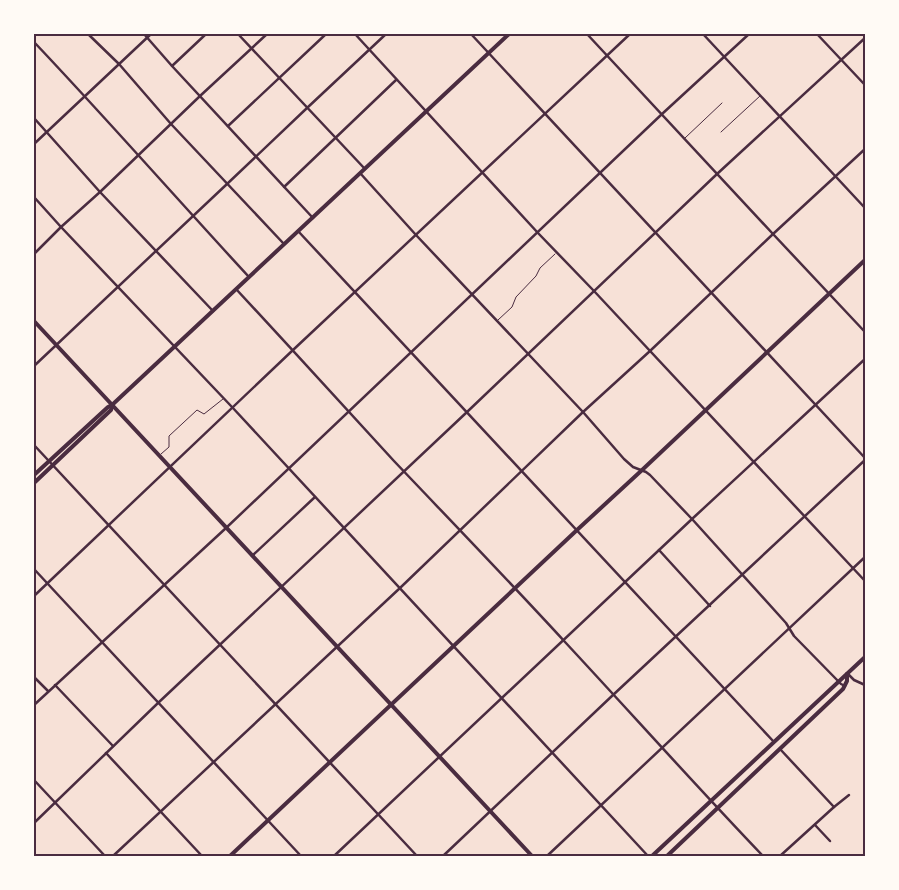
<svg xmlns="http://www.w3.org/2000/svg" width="899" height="890" font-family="Cabin,sans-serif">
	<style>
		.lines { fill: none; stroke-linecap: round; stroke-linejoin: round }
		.service { stroke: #4a2c40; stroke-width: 1 }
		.minor { stroke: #4a2c40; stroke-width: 2.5 }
		.secondary { stroke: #4a2c40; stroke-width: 4 }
		.neatline { fill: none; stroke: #4a2c40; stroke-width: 2 }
	</style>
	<rect width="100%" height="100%" fill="#f7e1d7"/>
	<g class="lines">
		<g class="service">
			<path d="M721,132L760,96"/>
			<path d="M685,138L722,103"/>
			<path d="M498,320L512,307L516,297L536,276L540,268L555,254"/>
			<path d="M161,454L169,447V436L197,410L204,414L223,399"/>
		</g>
		<g class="minor">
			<path d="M88,34L119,64L171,124L284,244"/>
			<path d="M144,34L172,66L313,218"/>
			<path d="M238,34L365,169"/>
			<path d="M355,34L538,233L594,291L865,581"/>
			<path d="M471,34L865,458"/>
			<path d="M587,34L773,234L865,332"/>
			<path d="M703,34L865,208"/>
			<path d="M817,34L865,85"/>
			<path d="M34,42C107,119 177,199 249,277"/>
			<path d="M172,66L206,34"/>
			<path d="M34,118L100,192L213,311"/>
			<path d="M228,126L326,34"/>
			<path d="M34,144L151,34"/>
			<path d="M360,173L416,235L583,412L624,459L633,467L646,472L650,475L692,519L786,623L794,636L841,684L845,686"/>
			<path d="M284,187L396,80"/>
			<path d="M34,197L61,227L232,407L648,856"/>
			<path d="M298,231L774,742"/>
			<path d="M34,254L61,227L100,192L200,96L267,34"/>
			<path d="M236,289C289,346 342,404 394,461C451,521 509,581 565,642C631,713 696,786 763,856"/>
			<path d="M34,366L227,184L307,108L386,34"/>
			<path d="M34,445L417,856"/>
			<path d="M659,550L710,606"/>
			<path d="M252,556L315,497"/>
			<path d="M34,569L301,856"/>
			<path d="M34,596L293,350L630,34"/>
			<path d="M848,674L854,680L865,685"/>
			<path d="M34,677L48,691"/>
			<path d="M55,685L113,746"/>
			<path d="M34,705L226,528L662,114L749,34"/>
			<path d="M780,749L834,807L780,856"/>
			<path d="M106,753L202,856"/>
			<path d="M34,780L105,856"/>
			<path d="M834,807L849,795"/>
			<path d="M34,823L158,703L467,412L717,174L865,38"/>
			<path d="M815,825L830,841"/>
			<path d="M113,856L400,588L583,412L650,351L773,234L865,149"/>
			<path d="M334,856L692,519L865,359"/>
			<path d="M443,856L613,695L865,460"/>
			<path d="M547,856L865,557"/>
		</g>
		<g class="secondary">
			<path d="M34,321L532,856"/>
			<path d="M34,475L108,407L112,405L509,34"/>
			<path d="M34,483L111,410L112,405"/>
			<path d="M230,856L577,530L641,471L865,260"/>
			<path d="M652,856L865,657"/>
			<path d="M667,856L843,689L847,681V674"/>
		</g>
	</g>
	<rect width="899" height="890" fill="none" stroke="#fffaf5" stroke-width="70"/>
	<rect x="35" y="35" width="829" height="820" class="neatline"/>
</svg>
